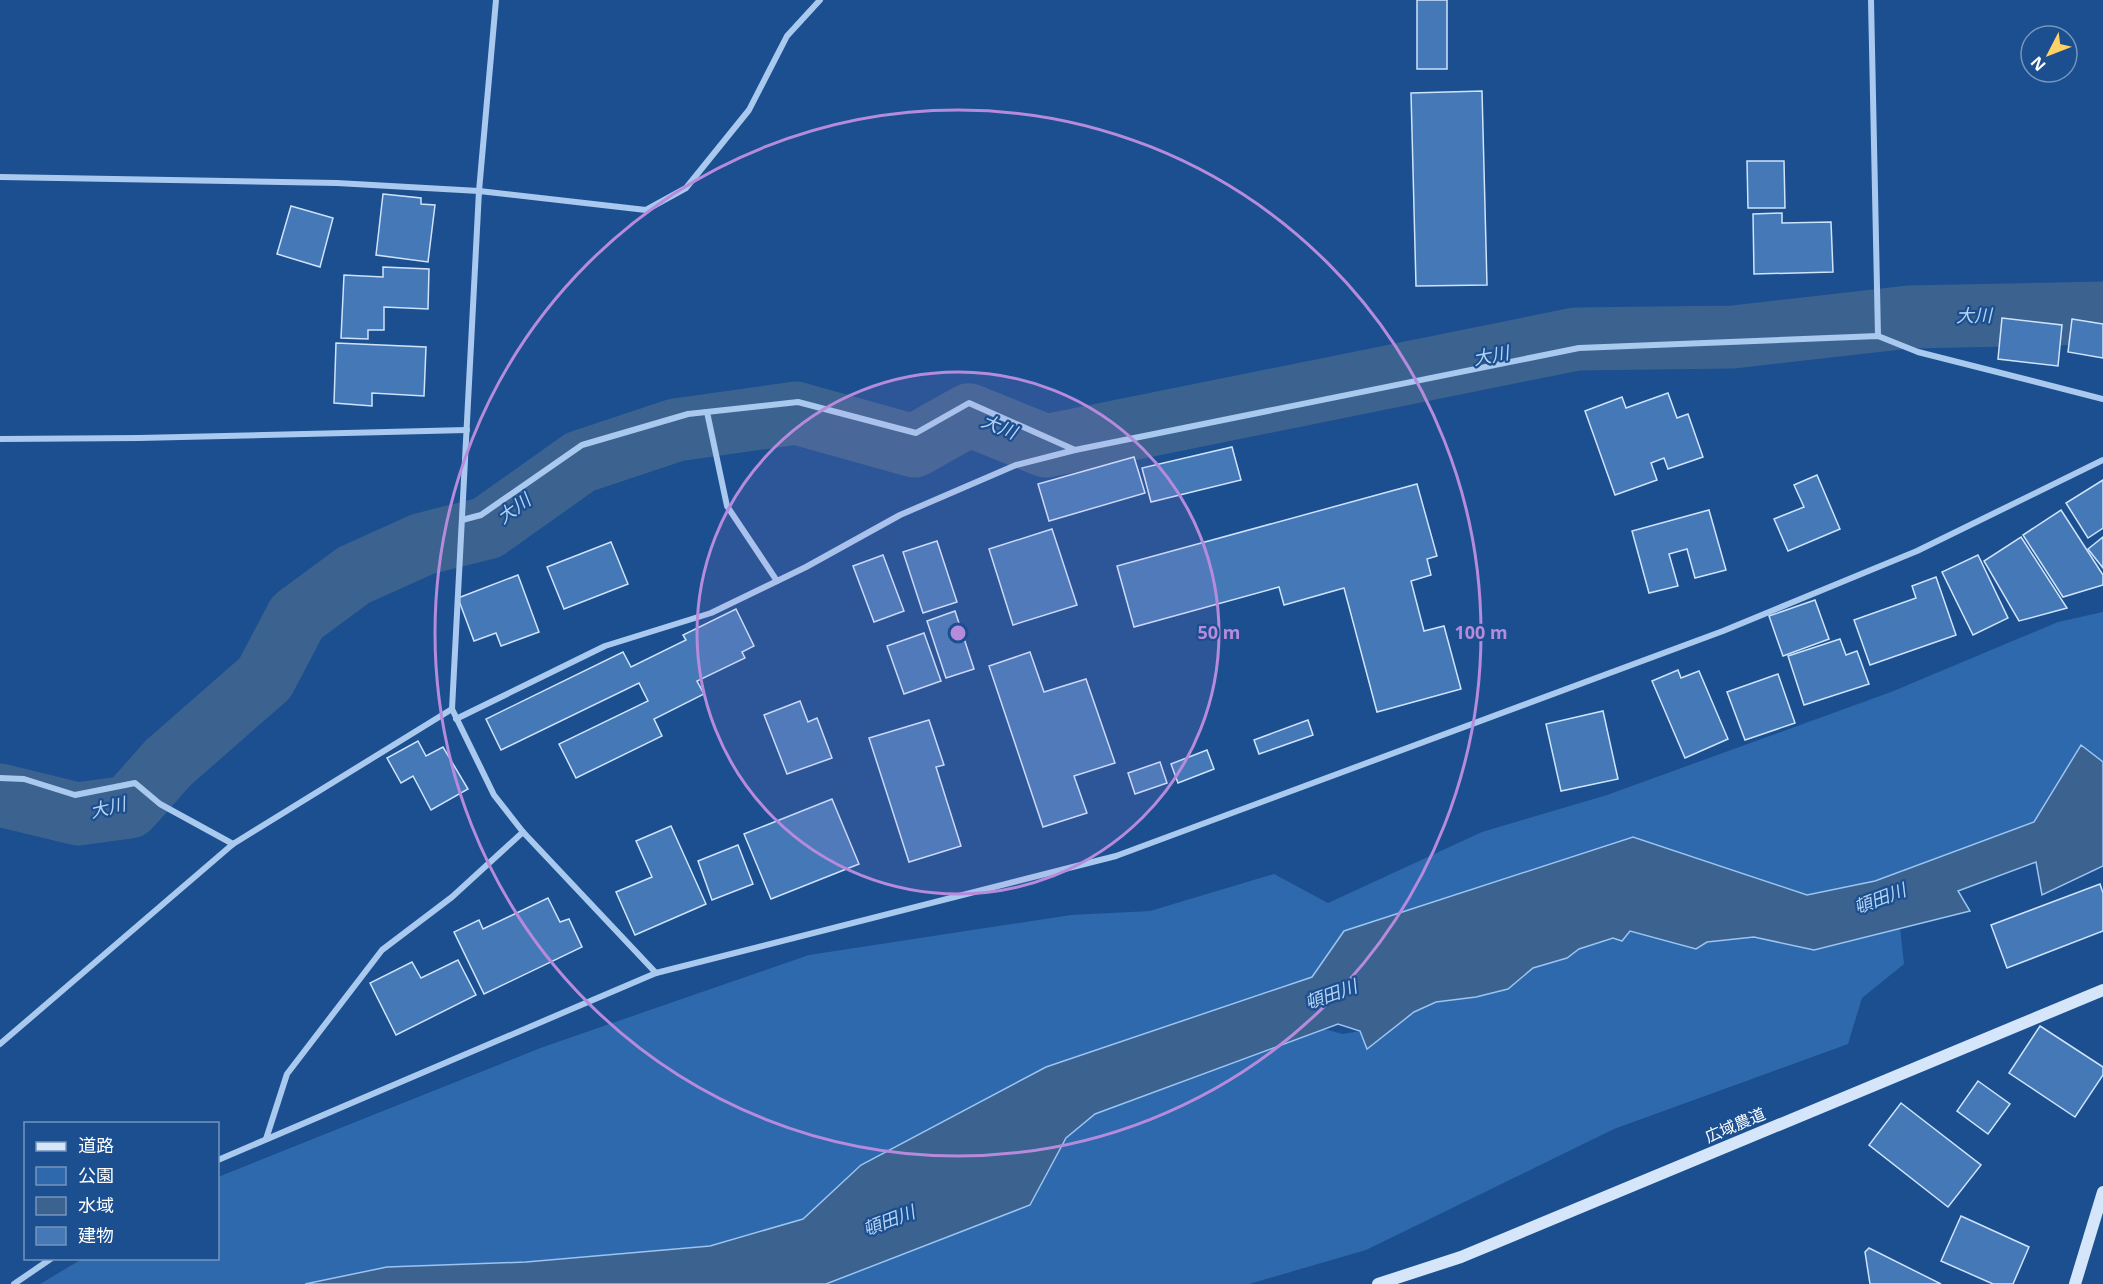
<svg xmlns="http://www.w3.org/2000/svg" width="2103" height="1284" font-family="'Noto Sans','Noto Sans JP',sans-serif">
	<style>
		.green { fill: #2e69ad }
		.water { fill: #3c6290; stroke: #9cc4f0; stroke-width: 1.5 }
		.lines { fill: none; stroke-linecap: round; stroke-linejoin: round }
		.river { stroke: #3c6290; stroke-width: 63 }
		.building { fill: #4478b7; stroke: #cfe3fa; stroke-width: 1.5 }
		.street { stroke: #a9c9ee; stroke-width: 6 }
		.secondary { stroke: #d6e6fa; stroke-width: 12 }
		.ring { fill: none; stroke: #b68bdc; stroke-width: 3 }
		.labels { text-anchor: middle; stroke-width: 4.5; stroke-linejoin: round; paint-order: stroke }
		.street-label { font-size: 16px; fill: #fff; stroke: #1b4f8f }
		.water-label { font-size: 18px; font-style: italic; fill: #b5d3f5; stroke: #1b4f8f }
		.centre { fill: #b68bdc; stroke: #1b4f8f; stroke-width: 3 }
		.ring-label { font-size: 18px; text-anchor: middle; font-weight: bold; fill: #b68bdc; stroke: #1b4f8f; stroke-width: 4.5; stroke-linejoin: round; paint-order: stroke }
	</style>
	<rect width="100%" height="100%" fill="#1b4f8f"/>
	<g class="green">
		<path d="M2103,612V762L2081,745L2034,822L1875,881L1807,895L1633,837L1345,931L1312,977L1046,1067L861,1165L803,1219L710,1246L526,1262L387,1267L305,1284H40L82,1259L218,1258V1177L543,1047L809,955L1071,915L1150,911L1274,874L1328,903L1482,832L1607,795L1891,692L2058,622Z"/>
		<path d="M1900,928L1904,964L1862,998L1848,1044L1614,1129L1366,1250L1249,1284H826L1030,1205L1066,1138L1095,1114L1324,1029L1343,1034L1360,1031L1367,1048L1414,1012L1436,1002L1476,997L1508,989L1533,968L1567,958L1579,949L1630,931L1695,949L1707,942L1754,937L1814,950Z"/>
	</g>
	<path class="water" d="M2081,745L2103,762V866L2042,895L2036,862L1958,891L1970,911L1814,950L1754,937L1707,942L1696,949L1630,931L1622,941L1613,938L1579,949L1567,958L1533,968L1508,989L1476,997L1436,1002L1414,1012L1367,1049L1360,1031L1338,1024L1095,1114L1066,1138L1030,1205L826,1284H305L387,1267L526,1262L710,1246L803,1219L861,1165L1046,1067L1312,977L1344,931L1633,837L1807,895L1875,881L2034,822Z"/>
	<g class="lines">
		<path class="river" d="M0,795L78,814L129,807L168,763L265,678L297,617L354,575L423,544L487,528L580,462L676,430L796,413L914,446L969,415L1046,446L1576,339L1733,337L1909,317L2103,313"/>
	</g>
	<g class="building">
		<rect x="1417" y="0" width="30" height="69"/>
		<path d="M1482,91L1487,285L1416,286L1411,93Z"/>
		<path d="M1747,161H1784L1785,208H1748Z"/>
		<path d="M383,194L421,198V204L435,205L428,262L376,255Z"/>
		<path d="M291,206L333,218L320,267L277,254Z"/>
		<path d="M1782,213V223L1831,222L1833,272L1754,274L1753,214Z"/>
		<path d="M383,267L429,269L428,309L384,307V330H368V339L341,338L344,275L383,277Z"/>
		<path d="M2002,318L2062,325L2058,366L1998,359Z"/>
		<path d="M2072,319L2103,324V358L2068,352Z"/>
		<path d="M336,343L426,347L424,396L372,393V406L334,403Z"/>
		<path d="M1668,393L1677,418L1688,414L1703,457L1668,469L1664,458L1651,463L1657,480L1615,495L1585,411L1622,397L1626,408Z"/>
		<path d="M1232,447L1241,480L1151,502L1142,468Z"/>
		<path d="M1134,457L1145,493L1049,521L1038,484Z"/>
		<path d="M1817,475L1840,529L1788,551L1774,519L1804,507L1794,485Z"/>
		<path d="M2103,480V528L2088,538L2066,503Z"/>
		<path d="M1417,484L1437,556L1427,559L1431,575L1411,581L1424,631L1444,626L1461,689L1377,712L1344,588L1284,605L1279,587L1134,627L1117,566Z"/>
		<path d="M1709,510L1726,570L1695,578L1687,549L1669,554L1678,586L1649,593L1632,531Z"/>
		<path d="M2061,510L2103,575V585L2063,597L2023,535Z"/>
		<path d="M1052,529L1077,605L1013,625L989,549Z"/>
		<path d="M2021,537L2067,608L2019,621L1984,561Z"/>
		<path d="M2103,537V568L2088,549Z"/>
		<path d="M937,541L957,602L923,613L903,552Z"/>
		<path d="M611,542L628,584L564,609L547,567Z"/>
		<path d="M883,555L904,611L874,622L853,566Z"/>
		<path d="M1978,555L2008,618L1973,635L1942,572Z"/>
		<path d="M518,575L539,632L501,646L496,633L474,641L458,598Z"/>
		<path d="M1936,577L1956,635L1870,665L1854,620L1916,598L1912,586Z"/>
		<path d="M1815,600L1829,639L1783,656L1769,616Z"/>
		<path d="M736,609L754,646L742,652L745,658L697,681L704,694L654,719L662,736L576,778L559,744L648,701L639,683L501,750L486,719L623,652L631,667L686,640L683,635Z"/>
		<path d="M955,611L974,669L946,678L927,621Z"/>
		<path d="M924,633L941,681L904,694L887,646Z"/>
		<path d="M1840,639L1846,655L1857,651L1869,684L1804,705L1788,656Z"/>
		<path d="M1030,652L1044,692L1086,679L1115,763L1074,776L1087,813L1043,827L989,666Z"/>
		<path d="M1678,670L1681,678L1699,671L1728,739L1685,758L1652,681Z"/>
		<path d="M1778,674L1795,723L1745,740L1727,692Z"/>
		<path d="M800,701L808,722L817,718L832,758L787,774L764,715Z"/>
		<path d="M1603,711L1618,779L1561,791L1546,724Z"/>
		<path d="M929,720L944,765L936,767L961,846L909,862L869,738Z"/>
		<path d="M1308,720L1313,735L1259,754L1254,740Z"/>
		<path d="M418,741L426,756L443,747L468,789L431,810L413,776L401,783L387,758Z"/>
		<path d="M1207,750L1214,769L1178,783L1171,764Z"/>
		<path d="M1160,762L1167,783L1135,794L1128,773Z"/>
		<path d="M832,799L859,864L771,899L744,834Z"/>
		<path d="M671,826L706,904L635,935L616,892L652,877L636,841Z"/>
		<path d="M738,845L753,884L712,900L698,861Z"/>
		<path d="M2100,884L2103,893V931L2007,968L1991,925Z"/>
		<path d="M548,898L560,922L569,919L582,947L484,994L454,932L479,920L483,929Z"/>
		<path d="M458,960L476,995L396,1035L370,983L412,962L421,978Z"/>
		<path d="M2040,1026L2103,1067V1075L2075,1117L2009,1073Z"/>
		<path d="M1978,1081L2010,1104L1988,1134L1957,1111Z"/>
		<path d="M1901,1103L1981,1165L1948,1207L1869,1145Z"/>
		<path d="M1961,1216L2029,1247L2013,1284H1993L1941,1261Z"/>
		<path d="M1869,1248L1941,1284H1870L1865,1252Z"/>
	</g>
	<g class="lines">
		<g class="street">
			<path d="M496,0L479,191L452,709L494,795L523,832L656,973"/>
			<path d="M1871,0L1878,336"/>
			<path d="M0,177L337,183L479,191L646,210L686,188L749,110L787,36L820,0"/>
			<path d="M707,412L727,506L777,581"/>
			<path d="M0,439L139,438L467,430"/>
			<path d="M462,520L481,515L582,445L688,414L798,402L916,433L969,403L1075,450"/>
			<path d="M456,719L605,646L711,613L806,567L900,515L1016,465L1075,450L1579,348L1878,336L1918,352L2103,399"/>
			<path d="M0,778L24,779L75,795L135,783L160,804L233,844"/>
			<path d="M0,1044L233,844L452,709"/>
			<path d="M266,1139L287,1074L382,950L452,897L523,832"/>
			<path d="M218,1160L656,973L1116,856L1723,631L1917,551L2103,460"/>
			<path d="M14,1284L52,1258"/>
		</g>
		<g class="secondary">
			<path d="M1378,1284L1461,1257L2103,990"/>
			<path d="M2075,1284L2103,1192"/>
		</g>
	</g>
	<circle cx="958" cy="633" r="261" fill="#b68bdc" fill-opacity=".12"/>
	<g class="ring">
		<circle cx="958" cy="633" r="261"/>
		<circle cx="958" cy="633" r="523"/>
	</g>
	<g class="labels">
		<g class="street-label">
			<text transform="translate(1735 1125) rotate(-23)" y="6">広域農道</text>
		</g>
		<g class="water-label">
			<text transform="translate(1974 316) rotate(-1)" y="6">大川</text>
			<text transform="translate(1491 356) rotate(-11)" y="6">大川</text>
			<text transform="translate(999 427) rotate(22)" y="6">大川</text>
			<text transform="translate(514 509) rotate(-36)" y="6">大川</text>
			<text transform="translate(108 808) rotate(-13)" y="6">大川</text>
			<text transform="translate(1880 899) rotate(-21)" y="6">頓田川</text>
			<text transform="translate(1331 995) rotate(-20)" y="6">頓田川</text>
			<text transform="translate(889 1221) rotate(-21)" y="6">頓田川</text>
		</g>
	</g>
	<circle cx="958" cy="633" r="9" class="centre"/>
	<g class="ring-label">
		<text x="1219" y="639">50 m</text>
		<text x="1481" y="639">100 m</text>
	</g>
	<rect x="24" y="1122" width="195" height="138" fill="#1b4f8f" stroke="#7695bc" stroke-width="1.5"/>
	<rect x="36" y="1142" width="30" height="9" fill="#d6e6fa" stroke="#7695bc" stroke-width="1.5"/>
	<text x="78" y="1152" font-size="18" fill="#ffffff">道路</text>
	<rect x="36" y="1167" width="30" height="18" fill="#2e69ad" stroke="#7695bc" stroke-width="1.5"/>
	<text x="78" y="1182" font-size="18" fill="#ffffff">公園</text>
	<rect x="36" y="1197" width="30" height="18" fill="#3c6290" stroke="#7695bc" stroke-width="1.5"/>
	<text x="78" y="1212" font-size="18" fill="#ffffff">水域</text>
	<rect x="36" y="1227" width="30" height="18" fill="#4478b7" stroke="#7695bc" stroke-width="1.5"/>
	<text x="78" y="1242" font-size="18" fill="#ffffff">建物</text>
	<g transform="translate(2049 54) rotate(228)"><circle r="28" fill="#1b4f8f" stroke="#7695bc" stroke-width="1.5"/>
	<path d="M0-4.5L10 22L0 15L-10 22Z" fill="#ffd166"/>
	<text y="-9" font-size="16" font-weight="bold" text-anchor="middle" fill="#ffffff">N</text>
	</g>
</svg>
